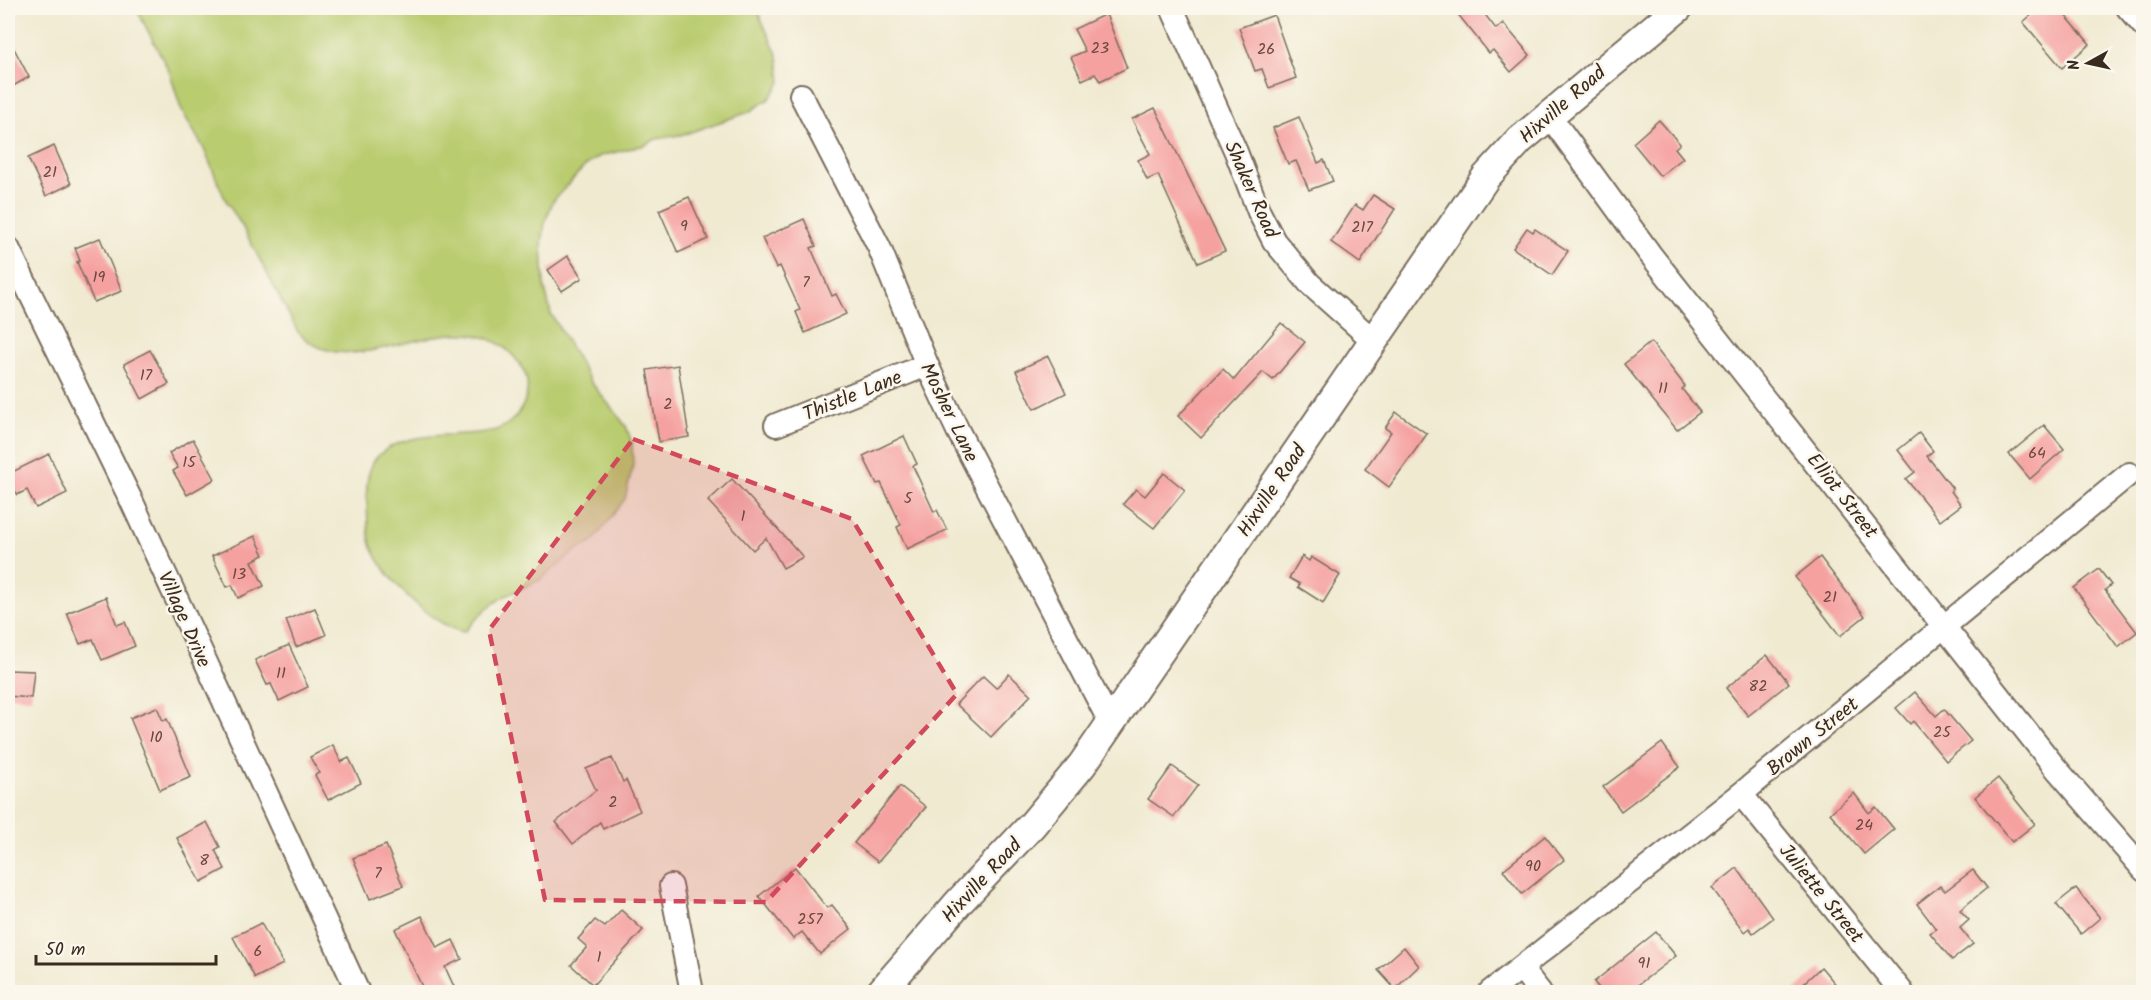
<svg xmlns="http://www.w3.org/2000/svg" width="2151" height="1000" font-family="Kalam,sans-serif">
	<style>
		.green { fill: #b9cc6f; stroke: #7a7b46; stroke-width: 1.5 }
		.building { fill: #f5a1a0 }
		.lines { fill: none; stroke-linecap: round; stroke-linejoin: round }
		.minor-casing { stroke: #7a6d5d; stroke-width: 26 }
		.tertiary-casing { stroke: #7a6d5d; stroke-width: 32 }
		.minor { stroke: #fff; stroke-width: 22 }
		.tertiary { stroke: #fff; stroke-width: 28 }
		.marked { fill: #d1495b; fill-opacity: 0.2; stroke: #d1495b; stroke-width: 4.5; stroke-dasharray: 12 8; stroke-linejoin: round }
		.labels { text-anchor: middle; stroke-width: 5; stroke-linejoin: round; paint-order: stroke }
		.number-label { font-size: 16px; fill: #6a483e }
		.street-label { font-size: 20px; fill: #3b2a1e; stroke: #fbf7ec }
	</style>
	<rect width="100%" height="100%" fill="#fbf7ec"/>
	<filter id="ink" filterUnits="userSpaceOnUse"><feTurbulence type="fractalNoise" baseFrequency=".0167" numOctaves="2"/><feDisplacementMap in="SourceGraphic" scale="12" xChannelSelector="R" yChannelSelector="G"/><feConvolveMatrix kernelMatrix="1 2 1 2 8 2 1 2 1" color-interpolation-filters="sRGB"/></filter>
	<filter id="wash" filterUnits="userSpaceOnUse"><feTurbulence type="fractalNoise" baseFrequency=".008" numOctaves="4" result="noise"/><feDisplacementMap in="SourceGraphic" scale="24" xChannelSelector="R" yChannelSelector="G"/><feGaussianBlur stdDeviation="1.35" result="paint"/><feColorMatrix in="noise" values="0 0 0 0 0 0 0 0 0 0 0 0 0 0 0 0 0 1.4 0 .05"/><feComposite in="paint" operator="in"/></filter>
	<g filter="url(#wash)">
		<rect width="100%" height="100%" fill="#f0ead1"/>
		<path class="green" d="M136,8H756L778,56L781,82L769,99L749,112L685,134L656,139L645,145L600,156L584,167L553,201L545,222L542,244L544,285L551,314L591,382L626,426L632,443L633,465L625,499L592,543L577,550L540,580L503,597L486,609L464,632C432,626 381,575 371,544C367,532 368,516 367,503C366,488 366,468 378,456C405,429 457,438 492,431C521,424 538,388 520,364C462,284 357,396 298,332L242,226L225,199L204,149L181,109L170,73Z"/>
		<g id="blocks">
			<g class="building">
				<path d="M1453,8H1480L1496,29L1503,23L1530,55L1511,72L1493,50L1489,53Z"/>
				<path d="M2040,8H2059L2090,44L2062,68L2023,22Z"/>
				<path d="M1106,14L1127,68L1100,81L1095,74L1082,80L1071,57L1085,51L1074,29Z"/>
				<path d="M1274,15L1296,78L1269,88L1262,69L1255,71L1239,28Z"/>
				<path d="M8,37L29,77L8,89Z"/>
				<path d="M1155,108L1225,251L1198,263L1158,175L1147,180L1138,160L1150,154L1132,119Z"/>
				<path d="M1299,117L1318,163L1324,160L1333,181L1309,190L1296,161L1288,164L1273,128Z"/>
				<path d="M1659,120L1680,144L1675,148L1683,158L1660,176L1633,143Z"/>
				<path d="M54,146L71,184L46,196L28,158Z"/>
				<path d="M1373,195L1395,209L1360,263L1331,242L1355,205L1363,210Z"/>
				<path d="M689,197L708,239L678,253L659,210Z"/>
				<path d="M804,219L816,246L811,248L832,296L836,294L846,314L805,333L796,312L800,310L780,266L776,268L762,238Z"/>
				<path d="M1527,228L1533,232L1535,229L1568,251L1552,275L1513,248Z"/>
				<path d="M100,238L122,291L94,302L77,262L80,261L75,248Z"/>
				<path d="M568,256L582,278L562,291L548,270Z"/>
				<path d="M1281,323L1305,342L1273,380L1263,372L1201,438L1178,416L1223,369L1234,380Z"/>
				<path d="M1651,342L1685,386L1682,389L1700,412L1677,430L1624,364Z"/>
				<path d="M150,350L169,384L142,399L124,364Z"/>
				<path d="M1048,356L1066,393L1034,409L1016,371Z"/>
				<path d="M678,365L689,437L659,442L647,370Z"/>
				<path d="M1396,412L1427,434L1389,487L1365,469L1391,432L1385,428Z"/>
				<path d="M2044,425L2064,449L2030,479L2009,454Z"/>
				<path d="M1919,433L1933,451L1927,456L1953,489L1951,491L1961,505L1940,521L1906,479L1915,472L1898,450Z"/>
				<path d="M904,436L917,464L913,466L934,512L937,510L947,530L907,549L897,527L901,525L881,483L877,484L863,456Z"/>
				<path d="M193,439L215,479L187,495L173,471L178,468L169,453Z"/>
				<path d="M49,454L67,493L36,508L27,490L17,495L8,474Z"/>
				<path d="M1164,473L1185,490L1154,528L1123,504L1136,489L1145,496Z"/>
				<path d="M732,479L757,506L803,557L783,568L766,538L753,550L708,501Z"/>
				<path d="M255,536L264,555L252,561L264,586L238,598L232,585L227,587L212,556Z"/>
				<path d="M1302,556L1309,561L1311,557L1340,575L1323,603L1298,587L1300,584L1289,578Z"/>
				<path d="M1820,557L1865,616L1840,636L1795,577Z"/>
				<path d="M2099,569L2111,585L2105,590L2137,632L2118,647L2074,588Z"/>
				<path d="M106,597L117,625L125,622L135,646L102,660L93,639L80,644L67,613Z"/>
				<path d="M315,608L326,635L296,647L286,620Z"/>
				<path d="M289,645L308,687L279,701L271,684L267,685L255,660Z"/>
				<path d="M1767,655L1789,683L1748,716L1726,688Z"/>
				<path d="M8,670L34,671L31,698L8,696Z"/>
				<path d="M1009,674L1031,695L991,737L956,704L983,676L996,688Z"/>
				<path d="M1915,692L1936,716L1944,709L1971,741L1946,761L1913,721L1910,724L1896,708Z"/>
				<path d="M157,707L163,721L167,719L191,777L160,790L130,718Z"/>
				<path d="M1662,743L1680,767L1621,811L1603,787Z"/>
				<path d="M333,745L341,762L349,758L361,783L328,800L315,775L319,773L310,757Z"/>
				<path d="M612,758L623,782L626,780L640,811L603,829L600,822L573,844L556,822L596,790L586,769Z"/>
				<path d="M1172,766L1198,785L1174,817L1148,799Z"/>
				<path d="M1998,778L2035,824L2012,842L1975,797Z"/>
				<path d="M900,786L926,807L878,862L854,843Z"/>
				<path d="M1854,793L1869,813L1876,807L1894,829L1864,854L1830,813Z"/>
				<path d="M207,822L220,847L215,850L225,869L201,882L177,838Z"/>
				<path d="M1545,836L1564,860L1522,894L1503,870Z"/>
				<path d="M386,845L403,886L370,899L353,858Z"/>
				<path d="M795,867L827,908L832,905L851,929L820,954L802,932L793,939L759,896Z"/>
				<path d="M1737,868L1773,918L1753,933L1749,928L1744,932L1712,888Z"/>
				<path d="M1973,870L1987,888L1960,910L1969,920L1960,928L1973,944L1952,960L1930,933L1936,929L1917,904L1940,886L1945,891Z"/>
				<path d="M2076,888L2100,918L2081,934L2056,904Z"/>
				<path d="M621,910L643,930L593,985L571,965L587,947L578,939L595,920L605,927Z"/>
				<path d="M422,916L437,948L453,940L462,959L445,967L457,993H425L395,929Z"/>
				<path d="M261,923L283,964L255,978L233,937Z"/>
				<path d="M1656,932L1676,956L1627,993H1603L1594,982Z"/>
				<path d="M1404,947L1419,966L1395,989L1378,970Z"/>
				<path d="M1821,967L1843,993H1793Z"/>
			</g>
		</g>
	</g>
	<g filter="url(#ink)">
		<use href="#blocks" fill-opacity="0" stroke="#7a6d5d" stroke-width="1.5"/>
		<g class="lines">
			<g class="minor-casing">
				<g id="minor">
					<path d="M1172,8L1236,152L1259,212L1274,241L1310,284L1374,341"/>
					<path d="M2128,8L2144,26"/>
					<path d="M801,95L879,247L927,365L958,431L1111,724"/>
					<path d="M1549,115L1650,254L2054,766L2144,870"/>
					<path d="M8,248L132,502L358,992"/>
					<path d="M776,425L927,365"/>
					<path d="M1741,794L1902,992"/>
					<path d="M671,886L692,992"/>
					<path d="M1521,968L1540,992"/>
					<path d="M1490,992L1741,794L2129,474"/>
				</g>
			</g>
			<g class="tertiary-casing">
				<path id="tertiary" d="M881,992L959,902L1032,825L1082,765L1486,177L1520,140L1678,8"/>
			</g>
			<use href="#minor" class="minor"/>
			<use href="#tertiary" class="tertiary"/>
		</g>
	</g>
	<path class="marked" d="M633,439L852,519L957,694L766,902L545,900L489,630Z"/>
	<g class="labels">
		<g class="number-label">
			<text x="1100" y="53">23</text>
			<text x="1266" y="54">26</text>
			<text x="50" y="177">21</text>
			<text x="684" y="231">9</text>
			<text x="1362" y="232">217</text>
			<text x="99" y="282">19</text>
			<text x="806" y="287">7</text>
			<text x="146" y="380">17</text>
			<text x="1663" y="393">11</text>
			<text x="668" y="409">2</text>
			<text x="2037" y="458">64</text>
			<text x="189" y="467">15</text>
			<text x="908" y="503">5</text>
			<text x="743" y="521">1</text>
			<text x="239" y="579">13</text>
			<text x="1830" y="602">21</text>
			<text x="281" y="678">11</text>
			<text x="1758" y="691">82</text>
			<text x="1942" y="737">25</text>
			<text x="156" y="742">10</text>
			<text x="613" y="807">2</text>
			<text x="1864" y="830">24</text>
			<text x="204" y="865">8</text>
			<text x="1533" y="871">90</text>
			<text x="378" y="878">7</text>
			<text x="810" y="924">257</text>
			<text x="258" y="956">6</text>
			<text x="599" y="962">1</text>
			<text x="1644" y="968">91</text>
		</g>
		<g class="street-label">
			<text transform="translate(1562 104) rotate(-41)" y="7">Hixville Road</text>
			<text transform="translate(1252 189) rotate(66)" y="7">Shaker Road</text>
			<text transform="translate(852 395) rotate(-22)" y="7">Thistle Lane</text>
			<text transform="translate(950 412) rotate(64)" y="7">Mosher Lane</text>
			<text transform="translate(1271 490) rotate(-56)" y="7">Hixville Road</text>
			<text transform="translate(1843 495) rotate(52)" y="7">Elliot Street</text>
			<text transform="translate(185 619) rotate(66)" y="7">Village Drive</text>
			<text transform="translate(1812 736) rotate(-39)" y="7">Brown Street</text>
			<text transform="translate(981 880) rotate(-47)" y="7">Hixville Road</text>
			<text transform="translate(1822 893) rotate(51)" y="7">Juliette Street</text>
		</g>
	</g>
	<rect width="2151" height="1000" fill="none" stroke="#fbf7ec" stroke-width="30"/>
	<g transform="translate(2088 63) rotate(262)" stroke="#fbf7ec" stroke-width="4.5" paint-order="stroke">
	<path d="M0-4.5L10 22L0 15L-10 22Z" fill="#3b2a1e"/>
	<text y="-9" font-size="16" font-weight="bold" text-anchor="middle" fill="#3b2a1e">N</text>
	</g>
	<path d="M36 955v9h180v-9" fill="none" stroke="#3b2a1e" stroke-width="3"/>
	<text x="45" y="955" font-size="18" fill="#3b2a1e" stroke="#fbf7ec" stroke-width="4.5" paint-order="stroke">50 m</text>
</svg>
